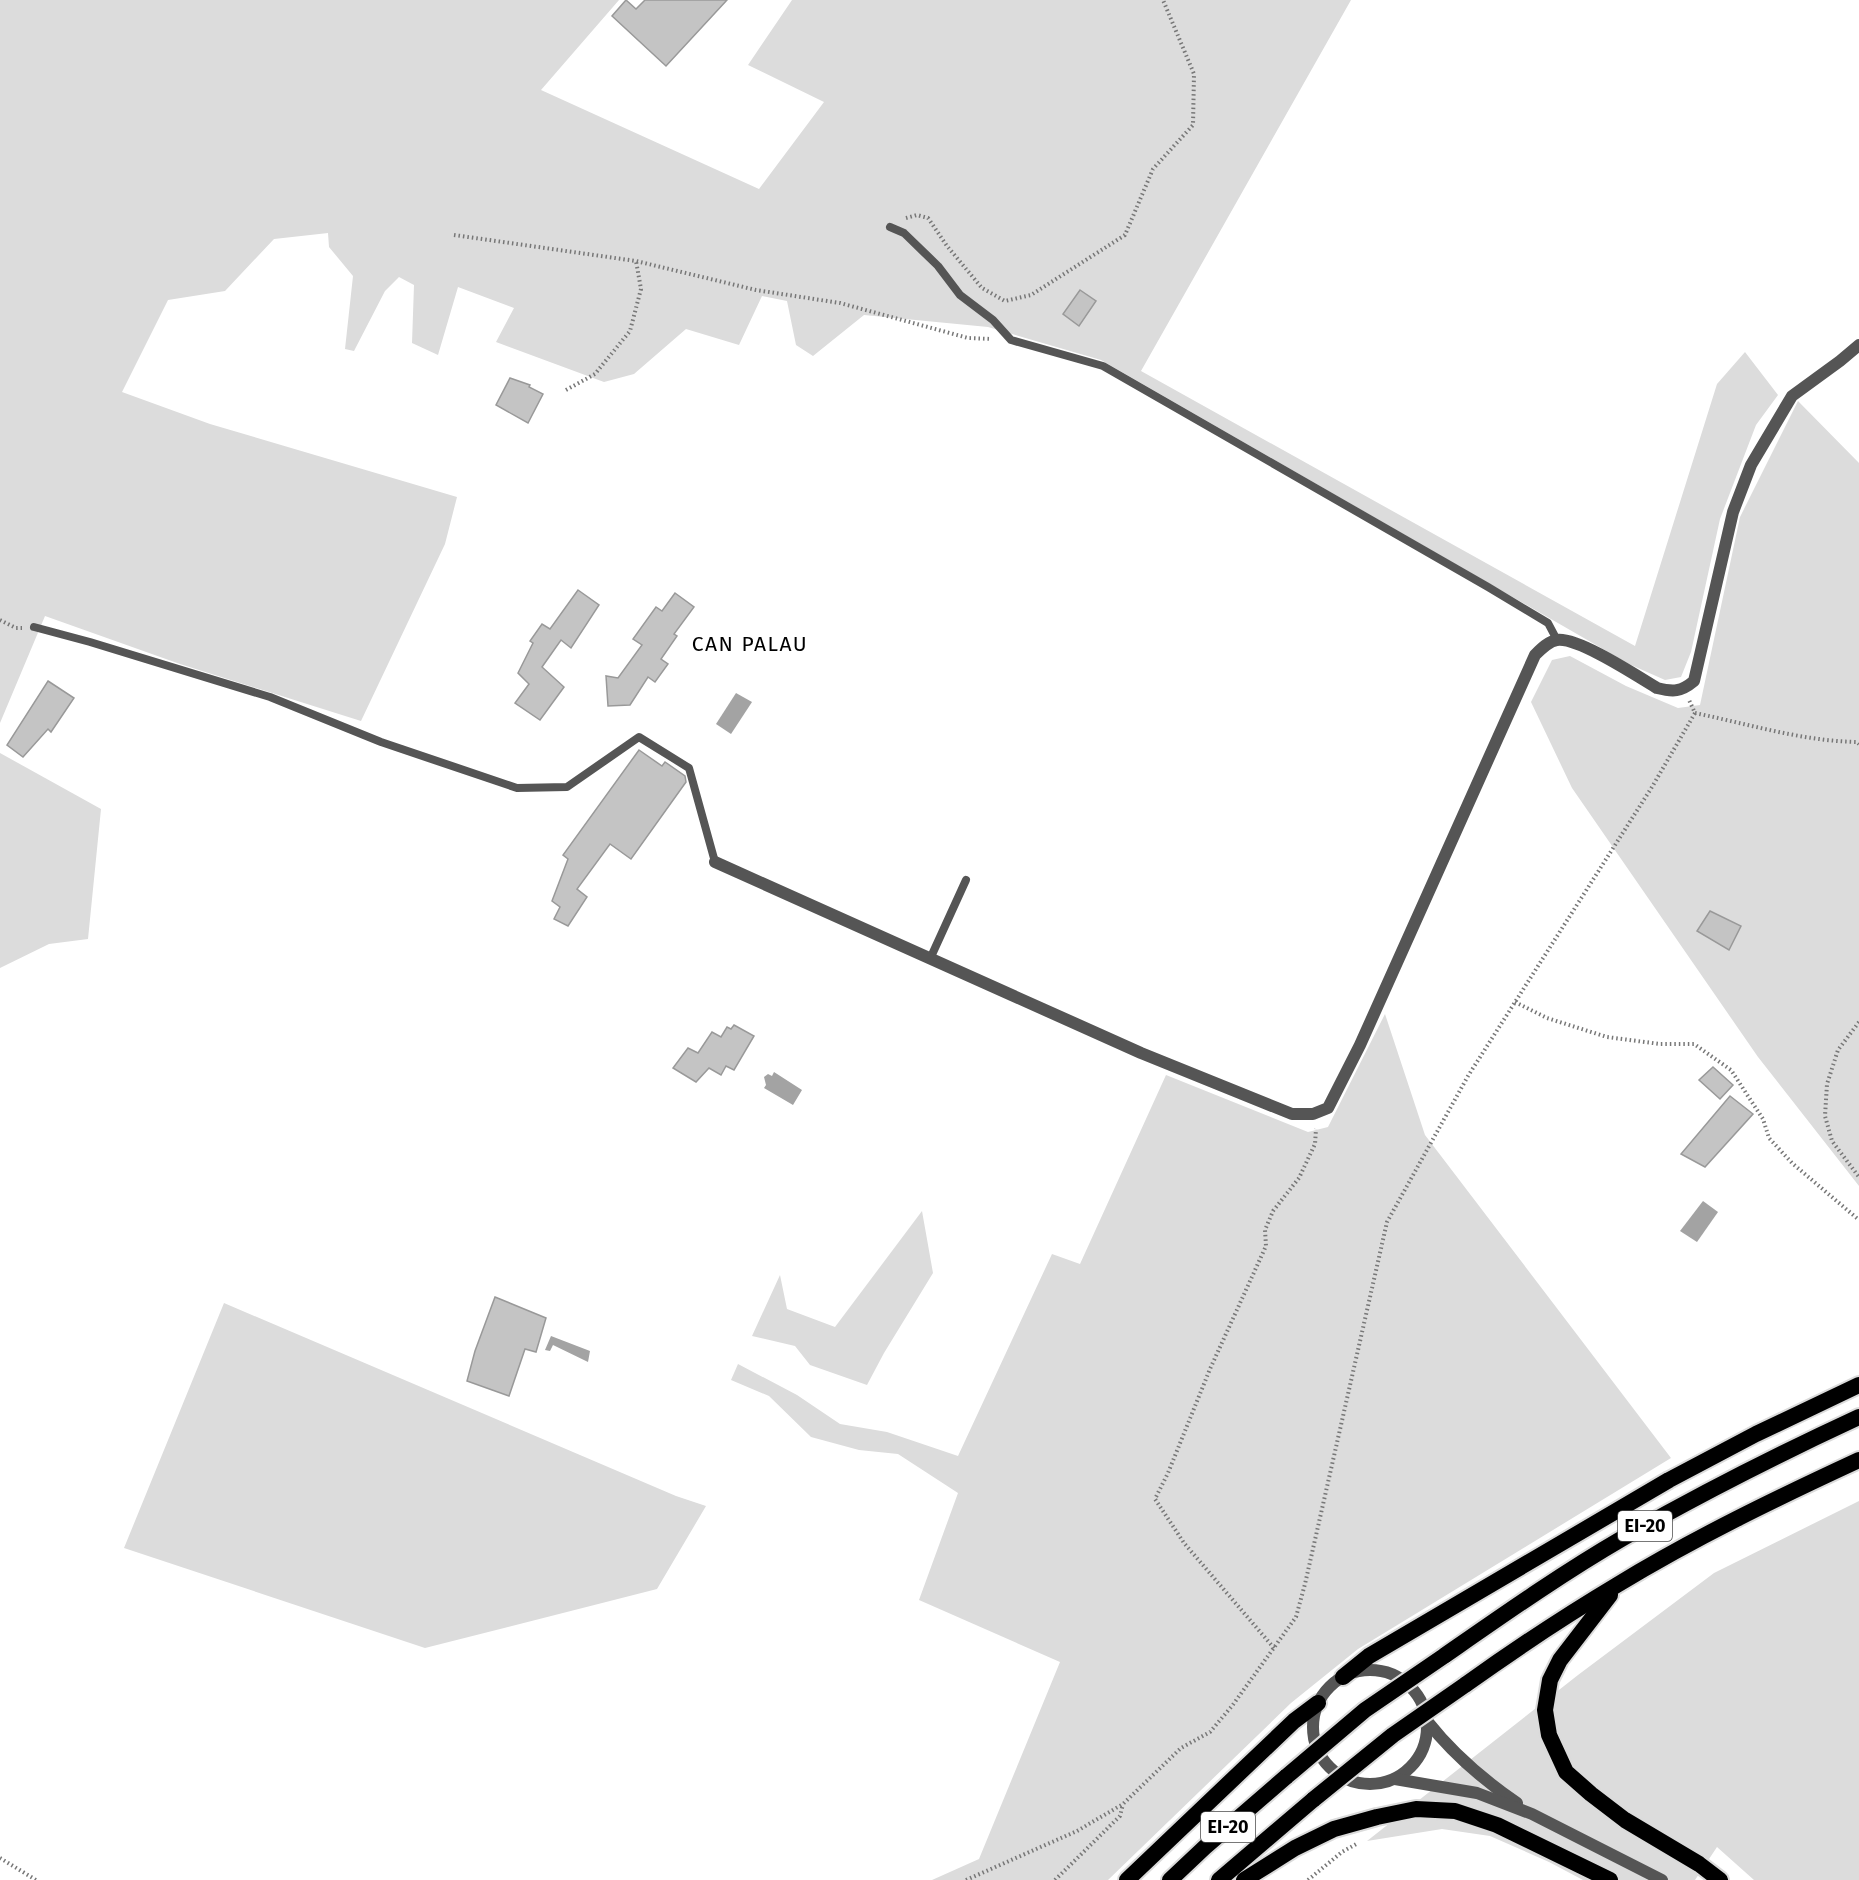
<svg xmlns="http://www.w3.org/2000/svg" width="1859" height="1880" font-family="'Fira Sans',sans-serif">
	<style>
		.green { fill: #dcdcdc }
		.water { fill: #a3a3a3 }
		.building { fill: #c4c4c4; stroke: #999; stroke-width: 1.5 }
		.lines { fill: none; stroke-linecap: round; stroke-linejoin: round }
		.trunk-casing { stroke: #dbdbdb; stroke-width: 20 }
		.path { stroke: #777; stroke-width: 4; stroke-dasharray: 1.5 3; stroke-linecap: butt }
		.service { stroke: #555; stroke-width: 8 }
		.minor { stroke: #555; stroke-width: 12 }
		.tertiary { stroke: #555; stroke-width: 12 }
		.trunk { stroke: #000; stroke-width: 16 }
		.trunk-bridge-casing { stroke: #dbdbdb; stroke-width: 20; stroke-linecap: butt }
		.trunk-bridge { stroke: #000; stroke-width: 16 }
		.labels { text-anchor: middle; stroke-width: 5; stroke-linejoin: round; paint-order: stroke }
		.shield { fill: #fff; stroke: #4c4c4c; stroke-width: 1.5 }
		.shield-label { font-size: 18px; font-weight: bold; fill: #000 }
		.neighbourhood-label { font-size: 21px; letter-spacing: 1.5px; fill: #000; stroke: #fff }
	</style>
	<rect width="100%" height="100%" fill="#fff"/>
	<g class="green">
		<path d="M0,0H619L541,90L759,189L824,102L748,65L792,0H1351L1141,371L1635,646L1717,384L1745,352L1778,395L1756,425L1720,519L1691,652L1681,677L1665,680L1629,664L1101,360L988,327L864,315L813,356L796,345L787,301L762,296L739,345L686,329L634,374L604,382L496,342L514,308L458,287L438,355L412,343L414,285L399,277L385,291L354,351L345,349L353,276L329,247L328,233L274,239L225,291L168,300L122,392L210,424L457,497L445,544L361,721L180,664L45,616L0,723Z"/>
		<path d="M1798,401L1859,463V1186L1758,1057L1572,788L1531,702L1552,660L1570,656L1626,686L1678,708L1700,705L1740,517Z"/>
		<path d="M0,753L101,809L88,939L49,944L0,968Z"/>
		<path d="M1385,1014L1425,1135L1671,1458L1358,1649L1291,1703L1108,1880H932L979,1859L1060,1662L919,1600L958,1493L898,1454L859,1450L811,1437L769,1396L731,1380L738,1364L797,1395L840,1424L887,1432L958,1456L1052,1254L1080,1264L1166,1075L1308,1132L1328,1127Z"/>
		<path d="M922,1211L933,1273L884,1353L867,1385L810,1365L795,1346L752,1336L780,1275L787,1309L835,1327Z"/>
		<path d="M224,1303L676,1496L706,1506L657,1589L425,1648L124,1548Z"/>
		<path d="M1859,1501V1880H1754L1717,1847L1695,1880H1583L1549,1862L1490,1836L1442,1829L1367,1841L1578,1675L1714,1573Z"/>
	</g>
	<g class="water">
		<path d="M736,693L752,702L731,734L716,724Z"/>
		<path d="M774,1072L802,1090L793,1105L764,1088L766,1085L764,1077L768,1074L772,1076Z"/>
		<path d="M1703,1201L1718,1212L1697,1242L1680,1231Z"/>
		<path d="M551,1336L590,1351L588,1362L553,1345L550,1351L545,1350Z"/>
	</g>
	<g class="building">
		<path d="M626,0L636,9L645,0H727L666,66L612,16Z"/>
		<path d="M1080,290L1096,301L1079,326L1063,314Z"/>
		<path d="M510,378L530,385L529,387L543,394L528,423L496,405Z"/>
		<path d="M578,590L599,605L571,648L561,640L542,667L564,687L540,720L515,703L529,684L518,673L533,643L530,641L542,624L550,629Z"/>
		<path d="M675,593L694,607L674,634L677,636L661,659L668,664L655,682L648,677L630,705L608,706L606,676L618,678L642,645L633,639L656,607L662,611Z"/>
		<path d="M48,681L74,698L51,732L48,729L23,757L7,745Z"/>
		<path d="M639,750L662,766L665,762L685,776L686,782L631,859L610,844L577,889L587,897L568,926L554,919L560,907L552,901L568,859L563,855Z"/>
		<path d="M1710,911L1741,926L1729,950L1697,931Z"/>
		<path d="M734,1025L754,1036L734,1070L726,1066L721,1075L709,1068L696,1082L673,1068L688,1048L698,1053L712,1032L721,1037L727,1027L731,1029Z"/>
		<path d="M1713,1067L1733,1085L1720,1099L1699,1080Z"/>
		<path d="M1730,1096L1753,1114L1705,1167L1681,1154Z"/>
		<path d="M495,1297L546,1318L536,1352L525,1349L509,1396L467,1381L475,1351Z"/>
	</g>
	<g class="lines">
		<g class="trunk-casing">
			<g id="trunk">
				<path d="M1610,1595L1560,1660L1550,1680L1545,1710L1549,1735L1566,1772L1591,1794L1625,1820L1699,1864L1720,1880"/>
				<path d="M1444,1656C1503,1615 1561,1574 1623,1538C1700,1494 1779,1454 1859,1417"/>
				<path d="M1343,1677L1369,1656L1669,1480L1756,1434L1859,1385"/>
				<path d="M1465,1685C1514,1650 1565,1616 1617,1585C1694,1538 1777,1498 1859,1460"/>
				<path d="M1127,1880L1294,1721L1318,1703"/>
				<path d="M1170,1880L1205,1847L1287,1776"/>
				<path d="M1219,1880L1314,1799"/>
				<path d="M1244,1880L1295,1848L1334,1829L1377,1817L1416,1809L1455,1811L1497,1825L1610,1880"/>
			</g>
		</g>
		<g class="path">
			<path d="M906,218L917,215L928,218L947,246L982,288L1005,301L1031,295L1125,235L1153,169L1193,125L1194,74L1163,0"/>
			<path d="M454,235L636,261L756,290L840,303L968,338L992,339"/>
			<path d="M566,390L595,374L630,331L641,289L636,261"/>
			<path d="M0,620L16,628H22"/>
			<path d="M1695,713C1748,724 1802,741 1857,742L1859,744"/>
			<path d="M1515,1002L1547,1018L1607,1037L1660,1044H1694L1731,1070L1763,1119L1769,1138L1792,1163L1859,1220"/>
			<path d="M1859,1022L1838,1050L1827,1084L1825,1116L1832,1141L1859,1177"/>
			<path d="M1274,1648L1184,1543L1155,1499L1168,1473L1210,1369L1266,1246L1265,1230L1273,1211L1299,1178L1315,1144L1316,1129"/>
			<path d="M0,1858L36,1880"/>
			<path d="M966,1880L1077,1831L1123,1804L1181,1748L1210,1732L1232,1706L1296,1617L1305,1584L1387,1222L1468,1076L1652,787L1695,713L1689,700"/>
			<path d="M1055,1880L1120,1816L1123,1804"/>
			<path d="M1308,1880L1342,1852L1358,1843"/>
		</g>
		<g class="service">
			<path d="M890,227L904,233L938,266L960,295L993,320L1011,340L1103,366L1488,587L1548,623L1557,640"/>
			<path d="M34,627L90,642L270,697L381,742L517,788L567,787L639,737L689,768L715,862"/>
			<path d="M930,959L966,880"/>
		</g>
		<path class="minor" d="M715,862L1141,1053L1292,1114H1313L1328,1108L1360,1045L1535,655C1541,649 1549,641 1557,640C1578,637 1637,676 1657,688C1673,692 1681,692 1694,681L1733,512L1751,465L1792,396L1840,361L1859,345"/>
		<g class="tertiary">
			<circle cx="1370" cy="1727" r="57"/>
			<path d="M1427,1721C1453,1754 1482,1779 1517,1803"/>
			<path d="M1395,1779L1477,1793L1532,1814L1662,1880"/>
		</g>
		<use href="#trunk" class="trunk"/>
		<g class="trunk-bridge-casing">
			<g id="trunk-bridge">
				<path d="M1287,1776L1365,1710L1444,1656"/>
				<path d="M1314,1799L1393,1735L1465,1685"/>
			</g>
		</g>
		<use href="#trunk-bridge" class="trunk-bridge"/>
	</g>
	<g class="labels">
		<g class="shield">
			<rect x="1618" y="1511" width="54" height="30" rx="4.5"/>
			<rect x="1201" y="1812" width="54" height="30" rx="4.5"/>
		</g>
		<g class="shield-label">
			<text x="1645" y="1532">EI-20</text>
			<text x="1228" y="1833">EI-20</text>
		</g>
		<g class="neighbourhood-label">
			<text x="750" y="651">CAN PALAU</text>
		</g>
	</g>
</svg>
